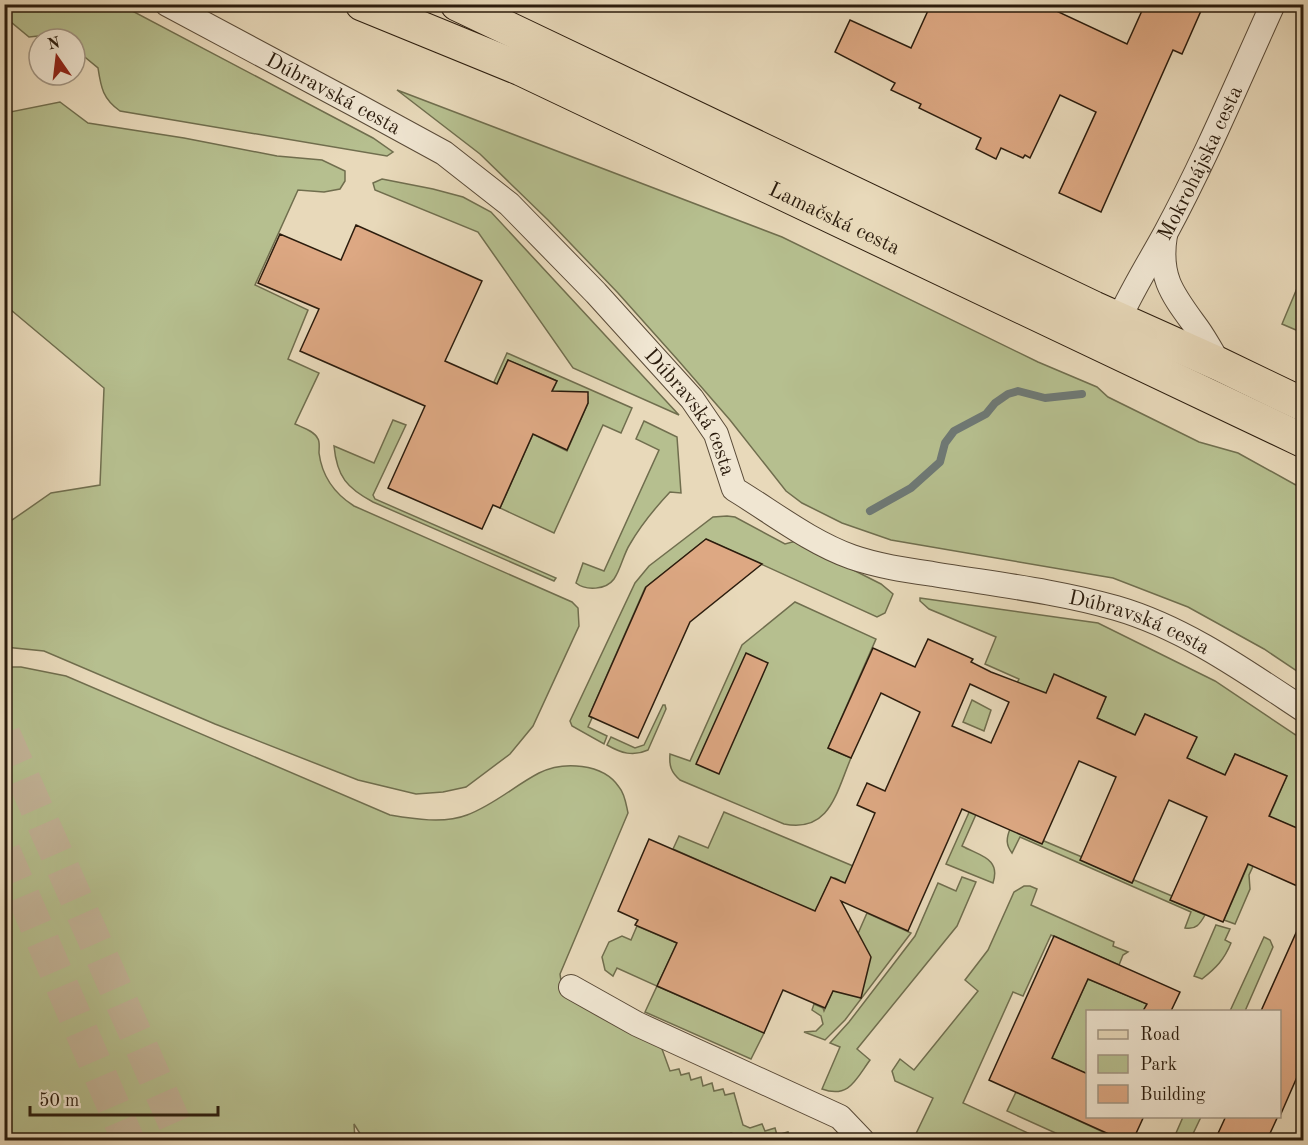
<svg xmlns="http://www.w3.org/2000/svg" width="1308" height="1145" font-family="'Old Standard TT',serif">
	<style>
		.green { fill: #b6bf8f; stroke: #706e4e; stroke-width: 1.5 }
		.lines { fill: none; stroke-linecap: round; stroke-linejoin: round }
		.stream { stroke: #6e7975; stroke-width: 8 }
		.building { fill: #dda883; stroke: #2b1c0d; stroke-width: 1.5; fill-rule: evenodd }
		.highway-tunnel { stroke: #c2b397; stroke-width: 33; stroke-dasharray: 33 16; stroke-linecap: butt }
		.street-casing { stroke: #5a4b38; stroke-width: 26 }
		.primary-casing { stroke: #2b1c0d; stroke-width: 35 }
		.street { stroke: #f0e6d2; stroke-width: 24 }
		.primary { stroke: #e8d9ba; stroke-width: 33 }
		.labels { text-anchor: middle; stroke-width: 4.5; stroke-linejoin: round; paint-order: stroke }
		.street-label { font-size: 21px; fill: #2b1c0d; stroke: #f0e6d2 }
	</style>
	<rect width="100%" height="100%" fill="#e8d9ba"/>
	<filter id="stains"><feTurbulence type="fractalNoise" baseFrequency=".00333" numOctaves="4"/><feColorMatrix values="0 0 0 0 .2 0 0 0 0 .09 0 0 0 0 .02 0 0 0 .5 -.17"/></filter>
	<radialGradient id="worn" r=".72"><stop offset=".6" stop-color="#630" stop-opacity="0"/><stop offset="1" stop-color="#630" stop-opacity=".3"/></radialGradient>
	<g class="green">
		<path d="M4,5H121L373,138L393,152L387,156L120,111C103,99 101,88 98,68L75,49V39H63L58,34L29,37L5,17Z"/>
		<path d="M397,90L782,237L1038,362L1097,387L1108,397L1199,442L1238,453L1303,489V675L1264,649L1188,607L1113,578L891,540L842,523L802,503L786,491L730,420L677,359L618,293L548,220L480,154Z"/>
		<path d="M60,102L88,123L184,138L277,156L322,160L345,171V181L340,189L324,192L298,190L255,285L308,310L288,359L319,373L295,424C301,427 315,431 318,439C320,442 319,449 319,453C322,476 335,494 354,506L572,602L578,608L579,626L533,726L510,754L466,787L443,792L416,794L358,780L215,724L44,651L5,647V525L51,493L100,485L104,388L5,305V113Z"/>
		<path d="M382,179L433,189L463,197L491,212L679,415L573,368L478,232L375,190L373,183Z"/>
		<path d="M1303,274L1304,333H1303L1282,324Z"/>
		<path d="M507,353L632,408L621,433L603,425L554,533L500,508L533,434L567,451L588,403V397L584,392H577L545,407L557,381L508,360L497,384L494,382Z"/>
		<path d="M393,420L406,425L373,495L375,499L556,578L554,581L373,502C347,488 337,477 334,446L374,463Z"/>
		<path d="M644,421L677,437L681,493L670,492C655,508 641,525 630,544C623,555 621,569 614,579C606,590 586,591 576,583L583,563L604,571L659,450L636,439Z"/>
		<path d="M727,516L735,517L785,544L796,541L881,584L893,594L885,613L877,617L706,539L645,588L589,716L592,718L588,727L607,736L604,744L572,726L570,721L635,583L649,566L713,517Z"/>
		<path d="M920,598L1098,623L1215,681L1303,740V831L1275,819L1249,875L1250,889L1235,924L1224,920L1287,776L1235,754L1225,775L1187,758L1196,737L1145,714L1135,735L1097,718L1106,697L1055,675L1045,696L1017,683L1019,679L985,664L996,637L929,609L920,601Z"/>
		<path d="M795,602L876,639L828,748L851,758C836,793 830,833 784,824L680,780C671,772 669,766 670,754L690,761L742,645Z"/>
		<path d="M4,667H21L66,676L390,815C414,819 444,824 467,815C494,805 514,786 539,773C563,761 603,763 619,787C625,794 626,804 628,813L560,974L563,994L663,1042L662,1049L670,1071L679,1069L681,1075L689,1073L691,1080L701,1077L703,1086L712,1083L714,1091L723,1089L725,1095L734,1093L743,1125L750,1128L762,1124L765,1131L775,1128L777,1135L788,1132L790,1140L799,1137L800,1140H742L743,1138L731,1133L728,1140H364L354,1124L355,1140H5Z"/>
		<path d="M972,700L991,710L984,731L963,722Z"/>
		<path d="M663,705H665L666,709L648,750C633,757 621,753 607,745L611,737L635,748L644,745Z"/>
		<path d="M991,763L994,774L962,846C980,856 1001,858 993,883L946,864Z"/>
		<path d="M724,812L853,866L834,911L841,887L839,880L835,878L830,880L815,912L673,849L679,836L708,848Z"/>
		<path d="M1010,829L1042,843L1044,841L1082,857L1081,860L1132,883L1134,880L1172,896L1171,900L1205,915C1200,924 1196,930 1185,928L1191,912L1020,837L1012,853C1006,845 1006,839 1010,829Z"/>
		<path d="M962,877L976,882L957,926L857,1049L870,1060C856,1079 849,1099 822,1089L840,1047L830,1043L849,1022L915,936L938,883L956,891Z"/>
		<path d="M1024,886H1030L1037,889L1031,905L1114,942L1113,946L1128,952L1123,955L1119,965L1051,935L1023,996L1013,992L963,1103L1043,1140H913L933,1098L895,1081L892,1071L900,1059L914,1070L978,991L965,980L988,950L1014,892Z"/>
		<path d="M867,913L911,933L845,1020L825,1040L804,1032L816,1031L823,1024L821,1016L812,1010L814,1004L823,1008L824,1011Z"/>
		<path d="M1216,925L1230,929L1225,940L1231,943C1224,960 1216,968 1202,979L1194,976Z"/>
		<path d="M637,926L677,943L657,986L764,1033L751,1059L645,1012L657,986L617,968L613,976L605,970L602,957L609,942L622,936L631,940Z"/>
		<path d="M1264,937L1270,940L1273,947L1245,1011H1230Z"/>
		<path d="M1088,979L1147,1004L1143,1011L1088,1012L1087,1074L1052,1058Z"/>
		<path d="M1016,1092L1114,1137L1112,1140H1071L1007,1111Z"/>
		<path d="M1183,1117H1201L1190,1140H1173Z"/>
	</g>
	<g class="lines">
		<path class="stream" d="M870,511L911,488L940,462L945,443L954,431L986,414L995,403L1008,394L1018,391L1045,398L1082,394"/>
	</g>
	<g class="building">
		<path d="M931,4H1055L1052,9L1127,44L1145,4H1204L1182,54L1173,50L1101,212L1059,193L1096,112L1060,95L1030,158L1025,155L1023,158L1001,148L996,159L976,149L981,138L919,108L921,104L891,90L895,83L835,52L850,20L911,48Z"/>
		<path d="M356,225L482,281L445,361L497,384L508,360L557,381L552,391L588,392V403L567,450L533,434L500,508L493,505L482,529L388,488L425,406L300,351L319,309L258,283L280,234L341,260Z"/>
		<path d="M706,539L762,564L690,622L638,738L589,716L646,587Z"/>
		<path d="M928,639L973,659L971,662L991,672L1046,693L1054,674L1106,697L1097,718L1135,735L1145,714L1197,737L1187,758L1225,775L1235,754L1287,776L1269,816L1304,831V889L1248,864L1223,922L1170,900L1207,817L1169,800L1132,883L1080,860L1116,777L1079,761L1042,844L962,809L908,931L841,901L871,957L861,998L833,991L825,1008L783,990L764,1033L657,986L677,943L635,925L638,920L618,911L649,839L815,911L831,877L845,883L875,813L857,805L867,783L885,791L920,712L881,693L851,758L828,748L873,648L915,667ZM970,684L1009,702L991,743L952,726Z"/>
		<path d="M746,653L768,663L719,774L696,764Z"/>
		<path d="M1304,915V1061L1280,1116V1011H1261Z"/>
		<path d="M1054,936L1180,992L1171,1011H1143L1147,1004L1088,979L1052,1058L1088,1074V1116H1144L1133,1140H1122L989,1080Z"/>
		<path d="M1226,1116H1278L1267,1140H1215Z"/>
	</g>
	<g class="lines">
		<g class="highway-tunnel">
			<path d="M4,734L182,1140"/>
			<path d="M4,851L128,1140"/>
		</g>
		<g class="street-casing">
			<g id="street">
				<path id="s1" d="M167,4L356,105L444,153L509,204L596,293L692,399L716,434L734,489C772,512 810,542 852,557C878,566 906,570 933,574C993,584 1057,591 1116,608C1185,628 1245,671 1304,710"/>
				<path d="M1165,235C1158,278 1173,295 1197,328C1205,339 1212,352 1219,364"/>
				<path id="s2" d="M1119,319C1132,290 1149,263 1165,234C1205,160 1238,81 1273,4"/>
				<path d="M571,987L637,1024L840,1117L862,1140"/>
			</g>
		</g>
		<g class="primary-casing">
			<g id="primary">
				<path id="s3" d="M362,4L521,69L1304,441"/>
				<path d="M457,4L1094,308L1219,364L1304,405"/>
			</g>
		</g>
		<use href="#street" class="street"/>
		<use href="#primary" class="primary"/>
	</g>
	<g class="labels">
		<g class="street-label">
			<text dy="7" stroke="none"><textPath href="#s1" startOffset="189">Dúbravská cesta</textPath></text>
			<text dy="7" stroke="none"><textPath href="#s2" startOffset="176">Mokrohájska cesta</textPath></text>
			<text dy="7" stroke="none"><textPath href="#s3" startOffset="519">Lamačská cesta</textPath></text>
			<text dy="7" stroke="none"><textPath href="#s1" startOffset="675">Dúbravská cesta</textPath></text>
			<text dy="7" stroke="none"><textPath href="#s1" startOffset="1197">Dúbravská cesta</textPath></text>
		</g>
	</g>
	<rect width="1308" height="1145" fill="none" stroke="#e8d9ba" stroke-width="24"/>
	<rect x="6" y="6" width="1296" height="1133" fill="none" stroke="#2b1c0d" stroke-width="3"/>
	<rect x="12" y="12" width="1284" height="1121" fill="none" stroke="#2b1c0d" stroke-width="1.5"/>
	<rect x="1086" y="1010" width="195" height="108" fill="#f0e6d2" stroke="#a19583" stroke-width="1.5"/>
	<rect x="1098" y="1030" width="30" height="9" fill="#e8d9ba" stroke="#a19583" stroke-width="1.5"/>
	<text x="1140" y="1040" font-size="18" fill="#2b1c0d">Road</text>
	<rect x="1098" y="1055" width="30" height="18" fill="#b6bf8f" stroke="#a19583" stroke-width="1.5"/>
	<text x="1140" y="1070" font-size="18" fill="#2b1c0d">Park</text>
	<rect x="1098" y="1085" width="30" height="18" fill="#dda883" stroke="#a19583" stroke-width="1.5"/>
	<text x="1140" y="1100" font-size="18" fill="#2b1c0d">Building</text>
	<g transform="translate(57 57) rotate(346)"><circle r="28" fill="#f0e6d2" stroke="#a19583" stroke-width="1.5"/>
	<path d="M0-4.5L10 22L0 15L-10 22Z" fill="#8f2418"/>
	<text y="-9" font-size="16" font-weight="bold" text-anchor="middle" fill="#2b1c0d">N</text>
	</g>
	<path d="M30 1106v9h188v-9" fill="none" stroke="#2b1c0d" stroke-width="3"/>
	<text x="39" y="1106" font-size="18" fill="#2b1c0d" stroke="#f0e6d2" stroke-width="4.5" paint-order="stroke">50 m</text>
	<rect width="100%" height="100%" filter="url(#stains)"/>
	<rect width="100%" height="100%" fill="url(#worn)"/>
</svg>
